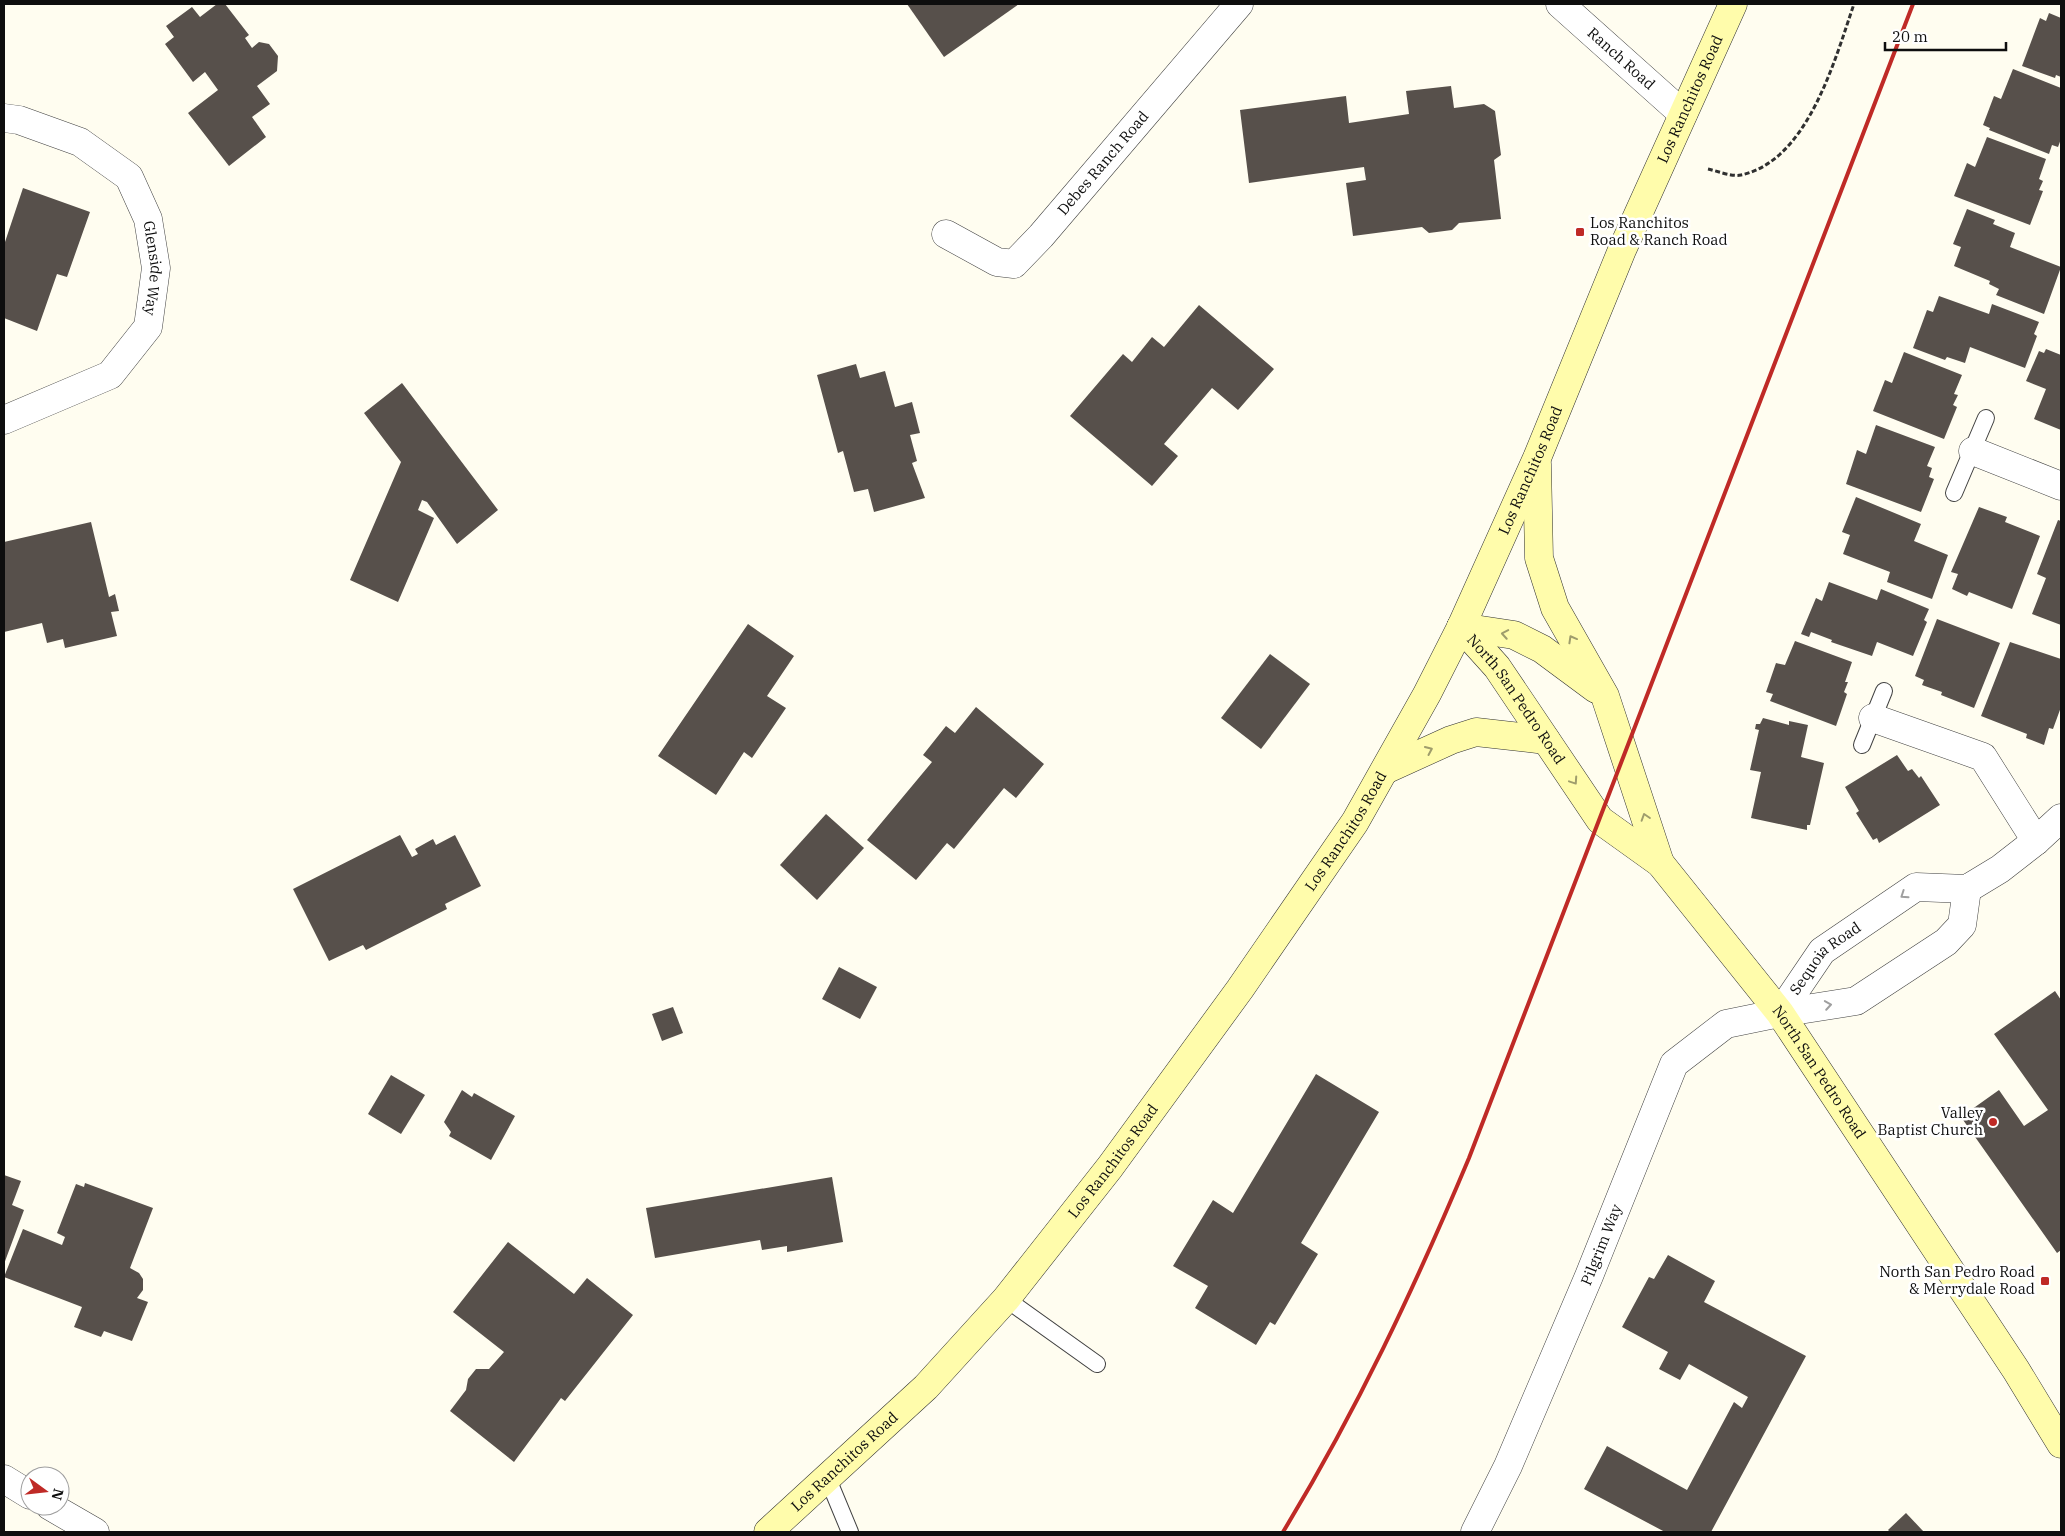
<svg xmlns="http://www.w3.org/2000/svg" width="2065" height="1536" font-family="'IBM Plex Serif',serif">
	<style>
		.building { fill: #57504b }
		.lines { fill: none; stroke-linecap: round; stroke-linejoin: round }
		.lane-casing { stroke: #414141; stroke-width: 18 }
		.street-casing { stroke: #414141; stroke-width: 29 }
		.secondary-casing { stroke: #303030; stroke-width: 29 }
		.path { stroke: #303030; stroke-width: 3; stroke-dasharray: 5 2.5; stroke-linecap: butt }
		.lane { stroke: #fff; stroke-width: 16 }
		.street { stroke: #fff; stroke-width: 28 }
		.secondary { stroke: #fffcab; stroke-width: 28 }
		.rail { stroke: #bf2a26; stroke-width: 4 }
		.oneway { stroke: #9f9d6c }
		.oneway2 { stroke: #9f9f9f }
		.poi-dot { fill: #bf2a26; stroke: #fff; stroke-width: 2 }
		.labels { text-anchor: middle; stroke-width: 5; stroke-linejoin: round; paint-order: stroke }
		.street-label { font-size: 15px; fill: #0e0e0e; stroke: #fff }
		.poi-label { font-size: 15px; fill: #0e0e0e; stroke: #fff; text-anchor: end }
	</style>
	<rect width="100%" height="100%" fill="#fffdf0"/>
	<g class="building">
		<path d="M217,4H225L249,35L245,38L252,48L259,42L269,44L278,56L277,71L257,86L270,104L252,117L266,137L229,166L188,113L218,90L205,72L193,82L165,44L174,37L166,26L192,7L200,17Z"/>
		<path d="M907,4H1019L944,57Z"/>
		<path d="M2049,13L2061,18V77L2056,75L2055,78L2022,66L2040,18L2046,21Z"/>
		<path d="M2013,69L2061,88V139L2058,147L2052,145L2049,154L1989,130L1990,128L1983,125L1994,96L2001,99Z"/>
		<path d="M1451,86L1454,108L1484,104L1495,111L1501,155L1494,160L1501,219L1459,223L1452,230L1429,233L1422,227L1353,236L1346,183L1366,180L1364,167L1249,183L1240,110L1346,96L1349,123L1409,114L1406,91Z"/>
		<path d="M1987,137L2046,159L2039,179L2043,181L2039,190L2043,191L2030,225L1954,196L1967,163L1975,167Z"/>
		<path d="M23,188L90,212L67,277L57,274L37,331L4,318V245Z"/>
		<path d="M1967,209L1995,220L1993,224L2015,233L2010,247L2061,267L2044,314L1996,295L1999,289L1989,284L1990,281L1954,266L1961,247L1953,244Z"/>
		<path d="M1939,296L1989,314L1992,304L2039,322L2034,334L2037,336L2025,368L1970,347L1965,363L1947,357L1945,360L1913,348L1927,310L1933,312Z"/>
		<path d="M1199,305L1274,369L1238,410L1212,388L1164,444L1178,456L1152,486L1070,416L1123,354L1132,362L1152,337L1164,347Z"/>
		<path d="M2046,349L2061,355V430L2034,419L2046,389L2026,381L2039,351L2044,353Z"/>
		<path d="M1904,352L1962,375L1954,394L1958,395L1953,405L1957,407L1944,439L1873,411L1885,380L1892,383Z"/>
		<path d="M856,364L860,378L885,371L895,407L912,402L920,433L910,435L917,461L912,463L925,498L874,512L868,489L854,492L843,451L838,453L817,375Z"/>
		<path d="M402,383L498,510L457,544L427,502L422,500L418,510L434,518L398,602L350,580L401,462L364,413Z"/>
		<path d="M1876,425L1935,447L1927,466L1932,468L1929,477L1934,479L1921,512L1846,484L1857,450L1866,454Z"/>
		<path d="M1856,497L1921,524L1914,541L1948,555L1932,599L1887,582L1890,572L1843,554L1850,535L1842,532Z"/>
		<path d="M1979,507L2007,517L2005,522L2040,536L2012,609L1969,592L1967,596L1952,589L1958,574L1951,572Z"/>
		<path d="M2058,520L2061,521V625L2032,614L2046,578L2037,574Z"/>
		<path d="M91,522L109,597L115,594L119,611L111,612L117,636L65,648L63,639L47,643L42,623L4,632V542Z"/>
		<path d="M1829,582L1877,600L1881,589L1929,609L1924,620L1927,622L1913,656L1877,642L1872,656L1831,642L1832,640L1811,632L1809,637L1801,634L1816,598L1822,601Z"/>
		<path d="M1937,619L2000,643L1974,708L1941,695L1942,692L1922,685L1924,680L1915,676Z"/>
		<path d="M748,624L794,656L767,696L786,708L752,758L744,752L716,795L658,756Z"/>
		<path d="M1795,641L1852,662L1845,682H1848L1844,692L1847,694L1836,726L1770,701L1773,694L1766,692L1776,663L1785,665Z"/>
		<path d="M2010,642L2061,659V707L2053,729L2049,728L2044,745L2026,738L2027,734L1981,716Z"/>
		<path d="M1270,654L1310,684L1261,749L1221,718Z"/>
		<path d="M976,707L1044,764L1016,798L1004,788L954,849L947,843L916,880L867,840L932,762L923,755L946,726L955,733Z"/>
		<path d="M1763,718L1789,725V721L1808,725L1801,757L1824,763L1810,825H1807V830L1751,818L1761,772L1750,770L1759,730L1755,729L1756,724H1760Z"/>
		<path d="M1897,755L1908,771L1912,769L1919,778L1921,776L1940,805L1879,843L1877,838L1873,840L1856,813L1859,811L1845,787Z"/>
		<path d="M826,814L864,848L817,900L780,865Z"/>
		<path d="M400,835L412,857L418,854L415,849L433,839L436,845L455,835L481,886L445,904L447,909L366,950L363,945L329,961L293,889Z"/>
		<path d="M839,967L877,987L860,1019L822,999Z"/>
		<path d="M2055,991L2061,1000V1250L2057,1253L1961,1117L1999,1090L2024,1126L2048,1110L1994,1034Z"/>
		<path d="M673,1007L683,1033L662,1041L652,1014Z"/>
		<path d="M1316,1074L1379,1112L1301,1243L1318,1254L1275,1325L1270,1322L1256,1345L1195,1308L1208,1286L1173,1266L1213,1200L1233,1213Z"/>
		<path d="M391,1075L425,1095L401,1134L368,1114Z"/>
		<path d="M462,1090L472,1097L474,1093L515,1116L491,1160L449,1136L451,1132L444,1122Z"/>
		<path d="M4,1175L21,1181L12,1205L24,1210L4,1264Z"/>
		<path d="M832,1177L843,1242L787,1252V1246L762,1250L760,1240L655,1258L646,1208Z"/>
		<path d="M85,1183L153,1208L130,1268L139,1273L143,1279V1290L137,1298L148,1302L132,1341L104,1331L101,1337L74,1327L82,1307L4,1277L23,1229L62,1245L65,1237L57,1233L76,1184L84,1187Z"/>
		<path d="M508,1242L574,1294L587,1278L633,1315L565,1401L561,1398L514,1462L450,1411L466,1390L468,1379L476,1369H489L504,1352L453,1312Z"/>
		<path d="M1668,1255L1715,1281L1704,1302L1806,1356L1711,1532H1665L1584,1489L1607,1446L1687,1490L1734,1402L1742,1408L1748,1397L1689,1364L1680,1380L1659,1369L1668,1352L1622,1327L1649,1277L1654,1279Z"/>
		<path d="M1906,1513L1924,1532H1890L1888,1530Z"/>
	</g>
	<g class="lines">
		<g class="lane-casing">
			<g id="lane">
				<path d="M1954,493L1986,418"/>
				<path d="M1862,745L1884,691"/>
				<path d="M1006,1299L1097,1364"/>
				<path d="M828,1479L850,1532"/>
			</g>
		</g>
		<g class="street-casing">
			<g id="street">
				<path id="s1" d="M1560,4L1683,114"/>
				<path id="s2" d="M4,118L19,120L80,142L129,177L148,219L156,268L148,327L110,375L4,420"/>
				<path id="s3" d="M946,234L997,262L1014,264L1041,236L1239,4"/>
				<path d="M1973,451L2061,486"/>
				<path d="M1873,718L1983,757L2036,841"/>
				<path id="s4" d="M1780,1013L1822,951L1916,887L1967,889L2000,869L2036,841L2061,818"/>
				<path d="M4,1479L30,1495"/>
				<path d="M50,1506L95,1532"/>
				<path id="s5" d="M1475,1532L1508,1466L1589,1276L1674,1064L1726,1024L1780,1013L1856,1001L1946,942L1962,925L1967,889"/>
			</g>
		</g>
		<g class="secondary-casing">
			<g id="secondary">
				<path d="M1537,464L1539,558L1555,608L1605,696L1660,863"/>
				<path id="s6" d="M1461,627L1497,667L1600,820L1660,863L1780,1013L2016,1370L2061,1444"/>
				<path d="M1461,627L1514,635L1542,649L1596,689"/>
				<path d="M1385,770L1451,740L1476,732L1546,740"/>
				<path id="s7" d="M768,1532L926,1387L1006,1299L1110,1167L1240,989L1355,822L1427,694L1461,627L1537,458L1622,250L1733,4"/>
			</g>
		</g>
		<path class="path" d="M1708,169C1717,171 1732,177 1741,175C1808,161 1835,59 1854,4"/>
		<use href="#lane" class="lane"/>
		<use href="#street" class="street"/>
		<use href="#secondary" class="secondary"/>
		<path class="rail" d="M1283,1532C1357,1410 1414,1289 1469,1158L1913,4"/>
	</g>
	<defs><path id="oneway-chevron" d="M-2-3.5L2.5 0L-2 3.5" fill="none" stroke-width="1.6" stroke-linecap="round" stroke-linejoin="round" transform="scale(1.25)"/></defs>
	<g class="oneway">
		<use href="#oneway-chevron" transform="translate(1505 634) rotate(-170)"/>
		<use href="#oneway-chevron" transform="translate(1572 639) rotate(-119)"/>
		<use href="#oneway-chevron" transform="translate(1429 750) rotate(-24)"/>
		<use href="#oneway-chevron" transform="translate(1574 781) rotate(56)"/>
		<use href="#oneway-chevron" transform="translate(1645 817) rotate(-108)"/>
	</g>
	<g class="oneway2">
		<use href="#oneway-chevron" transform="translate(1904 895) rotate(146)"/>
		<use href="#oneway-chevron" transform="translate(1828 1005) rotate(-9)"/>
	</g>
	<g class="poi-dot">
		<rect x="1575" y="227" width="10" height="10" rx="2.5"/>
		<circle cx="1993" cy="1122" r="5"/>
		<rect x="2040" y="1276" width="10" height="10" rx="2.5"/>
	</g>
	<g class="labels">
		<g class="street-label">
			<text dy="5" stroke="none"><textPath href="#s1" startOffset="82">Ranch Road</textPath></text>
			<text dy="5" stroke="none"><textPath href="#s7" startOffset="1722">Los Ranchitos Road</textPath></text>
			<text dy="5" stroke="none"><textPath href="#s3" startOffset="210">Debes Ranch Road</textPath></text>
			<text dy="5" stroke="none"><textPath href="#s2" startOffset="236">Glenside Way</textPath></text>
			<text dy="5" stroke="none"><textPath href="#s7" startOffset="1318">Los Ranchitos Road</textPath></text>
			<text dy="5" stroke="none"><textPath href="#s6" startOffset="91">North San Pedro Road</textPath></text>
			<text dy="5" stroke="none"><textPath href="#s7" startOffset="912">Los Ranchitos Road</textPath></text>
			<text dy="5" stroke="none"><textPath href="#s4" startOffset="72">Sequoia Road</textPath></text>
			<text dy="5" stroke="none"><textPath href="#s6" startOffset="575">North San Pedro Road</textPath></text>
			<text dy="5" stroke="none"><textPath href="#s7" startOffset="508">Los Ranchitos Road</textPath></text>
			<text dy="5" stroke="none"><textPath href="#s5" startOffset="314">Pilgrim Way</textPath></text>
			<text dy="5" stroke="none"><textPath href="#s7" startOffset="104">Los Ranchitos Road</textPath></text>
		</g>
		<g class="poi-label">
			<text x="1590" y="228" text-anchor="start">Los Ranchitos<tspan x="1590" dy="17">Road &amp; Ranch Road</tspan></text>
			<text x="1983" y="1118">Valley<tspan x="1983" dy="17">Baptist Church</tspan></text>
			<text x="2035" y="1277">North San Pedro Road<tspan x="2035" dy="17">&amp; Merrydale Road</tspan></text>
		</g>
	</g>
	<rect width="2065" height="1536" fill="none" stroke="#0e0e0e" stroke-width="10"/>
	<g transform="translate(45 1491) rotate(105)"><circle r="24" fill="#ffffff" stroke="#9f9f9f"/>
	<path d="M0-4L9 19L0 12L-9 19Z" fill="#bf2a26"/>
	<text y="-8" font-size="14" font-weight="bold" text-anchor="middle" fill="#0e0e0e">N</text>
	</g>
	<path d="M1885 42v8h121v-8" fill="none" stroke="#0e0e0e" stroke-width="2.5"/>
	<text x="1892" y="42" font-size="15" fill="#0e0e0e" stroke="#ffffff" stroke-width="4" paint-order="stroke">20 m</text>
</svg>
